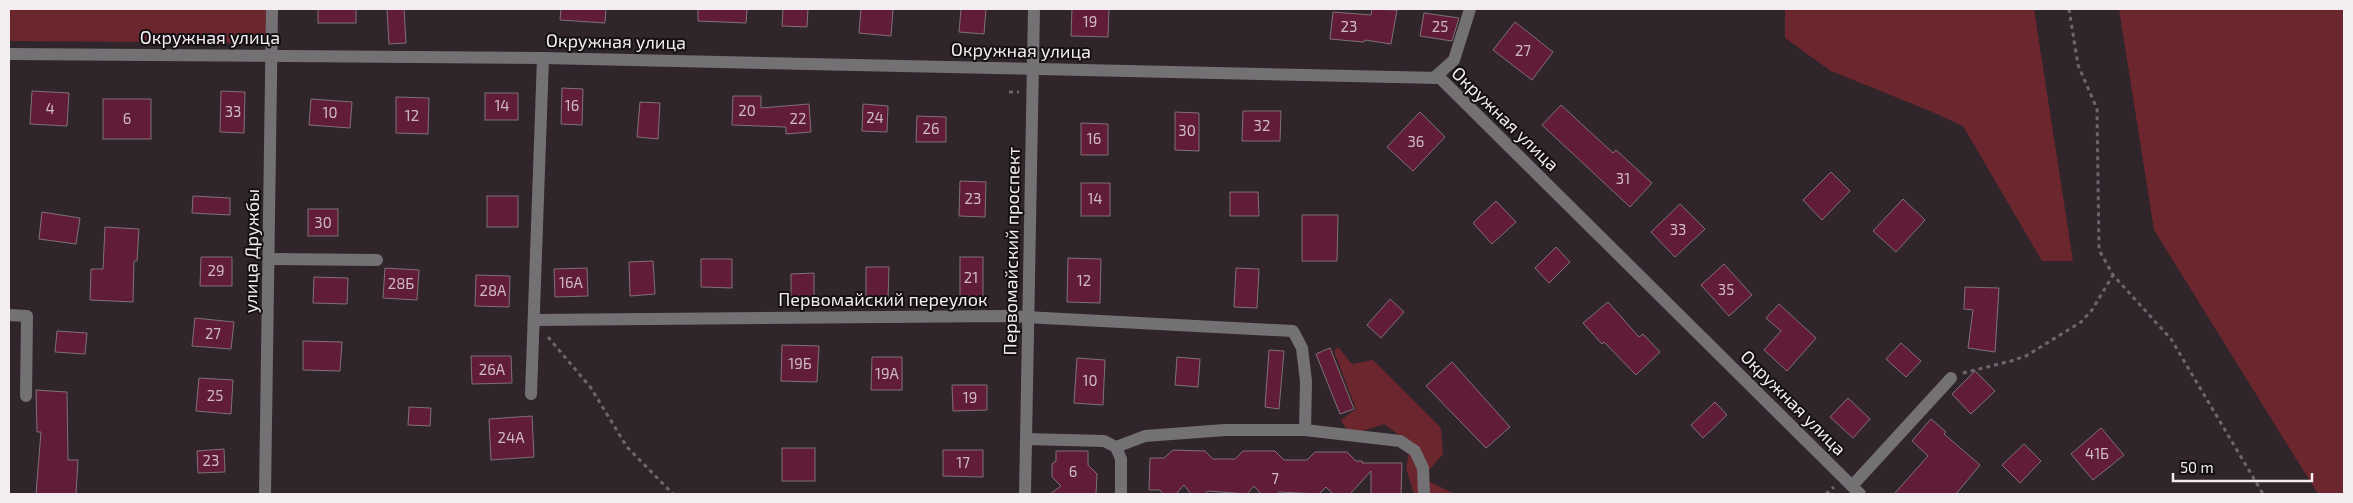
<svg xmlns="http://www.w3.org/2000/svg" width="2353" height="503" font-family="'Exo 2',sans-serif">
	<style>
		.green { fill: #6c262d }
		.building { fill: #611d38; stroke: #7f7175 }
		.lines { fill: none; stroke-linecap: round; stroke-linejoin: round }
		.path { stroke: #6f666b; stroke-width: 3; stroke-dasharray: 4 4; stroke-linecap: butt }
		.minor { stroke: #747175; stroke-width: 12 }
		.labels { text-anchor: middle; stroke-width: 4; stroke-linejoin: round; paint-order: stroke }
		.number-label { font-size: 15px; fill: #ceb8c2 }
		.street-label { font-size: 18px; fill: #f3ecf0; stroke: #140f12 }
	</style>
	<rect width="100%" height="100%" fill="#2f252b"/>
	<g class="green">
		<path d="M9,9H273L272,43L9,41Z"/>
		<path d="M1785,9H2034L2073,261H2042L1963,126L1930,111L1831,71L1785,38Z"/>
		<path d="M2119,9H2344V494H2318L2154,230Z"/>
		<path d="M1338,347L1352,364L1373,360L1441,428L1443,454L1422,478L1455,494H1414L1406,468L1411,444L1384,424L1350,435L1341,420L1356,409L1334,351Z"/>
	</g>
	<g class="building">
		<rect x="318" y="9" width="38" height="14"/>
		<path d="M387,9H404L406,43L389,44Z"/>
		<path d="M561,9H606L605,23L560,20Z"/>
		<path d="M698,9H747L746,23L698,21Z"/>
		<path d="M783,9H808L807,27L782,26Z"/>
		<path d="M861,9H893L891,36L859,33Z"/>
		<path d="M961,9H986L984,34L959,32Z"/>
		<path d="M1072,9H1109L1108,37L1071,36Z"/>
		<path d="M1372,9L1397,10L1391,44L1365,40L1364,42L1330,39L1333,12L1371,15Z"/>
		<path d="M1424,13L1459,18L1452,41L1420,36Z"/>
		<path d="M1515,22L1553,52L1532,80L1493,50Z"/>
		<path d="M562,88L583,89L582,125L561,124Z"/>
		<path d="M32,91L69,93L67,126L30,124Z"/>
		<path d="M221,91L245,92L244,133L220,132Z"/>
		<rect x="485" y="93" width="33" height="27"/>
		<path d="M733,96H761V108L809,104L811,132L786,134V127L732,125Z"/>
		<path d="M396,97L429,98L428,134L396,133Z"/>
		<rect x="103" y="99" width="48" height="40"/>
		<path d="M311,99L352,102L350,128L309,125Z"/>
		<path d="M640,102L660,103L658,139L637,137Z"/>
		<path d="M863,104L888,106L887,132L862,131Z"/>
		<path d="M1561,105L1613,153L1616,150L1652,183L1630,207L1542,125Z"/>
		<path d="M1243,111H1281L1280,141H1242Z"/>
		<path d="M1175,112L1199,113V151L1175,150Z"/>
		<path d="M1420,112L1445,137L1413,171L1387,147Z"/>
		<path d="M917,116L946,117V142H916Z"/>
		<path d="M1081,123L1108,124V155H1081Z"/>
		<path d="M1831,172L1850,191L1822,220L1803,200Z"/>
		<path d="M960,181L986,182L985,217L959,216Z"/>
		<rect x="1081" y="183" width="29" height="33"/>
		<path d="M1230,192H1258L1259,216H1230Z"/>
		<path d="M193,196L230,198V215L192,213Z"/>
		<rect x="487" y="196" width="31" height="31"/>
		<path d="M1903,199L1925,220L1896,252L1873,231Z"/>
		<path d="M1496,201L1516,222L1492,244L1473,223Z"/>
		<path d="M1680,204L1705,229L1675,257L1651,232Z"/>
		<rect x="308" y="209" width="30" height="27"/>
		<path d="M42,212L80,218L76,244L39,239Z"/>
		<path d="M1302,215H1338L1337,261H1302Z"/>
		<path d="M105,227L139,229L137,261H134L133,302L90,300L91,269H103Z"/>
		<path d="M1556,247L1570,262L1549,283L1535,268Z"/>
		<path d="M201,257H232V286H200Z"/>
		<rect x="960" y="257" width="23" height="42"/>
		<path d="M1068,258L1101,259L1100,303L1067,302Z"/>
		<path d="M701,259H732V288L701,287Z"/>
		<path d="M653,261L655,294L630,296L629,262Z"/>
		<path d="M1724,264L1752,295L1729,316L1701,285Z"/>
		<path d="M866,267H889L888,298H866Z"/>
		<path d="M385,268L419,270L417,300L383,298Z"/>
		<path d="M587,268L588,296L555,297L554,269Z"/>
		<path d="M1236,268L1259,269L1257,308L1234,307Z"/>
		<path d="M814,273V301L791,302V274Z"/>
		<path d="M476,275L510,276L509,307L475,306Z"/>
		<path d="M314,277L348,278L347,304L313,303Z"/>
		<path d="M1965,287L1999,288L1995,352L1968,348L1973,310L1964,309Z"/>
		<path d="M1390,299L1404,312L1381,338L1367,325Z"/>
		<path d="M1608,302L1639,337L1643,334L1660,352L1636,375L1604,342L1602,344L1583,323Z"/>
		<path d="M1779,304L1816,338L1787,371L1764,350L1781,331L1766,318Z"/>
		<path d="M195,318L234,322L231,349L192,346Z"/>
		<path d="M57,331L87,333L85,354L55,352Z"/>
		<path d="M303,341L342,342L340,371L303,370Z"/>
		<path d="M1901,343L1921,361L1906,377L1886,359Z"/>
		<path d="M782,345L819,346L817,382L781,381Z"/>
		<path d="M1330,348L1354,409L1340,414L1316,354Z"/>
		<path d="M1269,350L1284,351L1279,409L1265,407Z"/>
		<path d="M471,356H511L512,383L472,384Z"/>
		<path d="M872,357H902V390H871Z"/>
		<path d="M1177,357L1200,359L1198,387L1175,385Z"/>
		<path d="M1077,358L1105,360L1103,405L1074,403Z"/>
		<path d="M1452,362L1510,427L1486,448L1426,386Z"/>
		<path d="M1975,371L1995,391L1971,414L1952,394Z"/>
		<path d="M199,378L233,380L231,414L196,411Z"/>
		<path d="M952,385H987V410L953,411Z"/>
		<path d="M36,390L67,392L68,460H78L76,494H36L41,432H37Z"/>
		<path d="M1848,398L1870,419L1853,438L1830,417Z"/>
		<path d="M1715,402L1727,415L1703,438L1691,425Z"/>
		<path d="M409,407L431,408L430,426L408,425Z"/>
		<path d="M532,416L534,457L491,460L489,419Z"/>
		<path d="M1931,419L1946,432L1944,434L1980,465L1956,494H1894L1928,456L1912,441Z"/>
		<path d="M2101,428L2124,455L2093,480L2071,454Z"/>
		<path d="M2024,444L2041,461L2020,483L2002,465Z"/>
		<rect x="782" y="448" width="33" height="33"/>
		<path d="M224,449L225,472L198,473L197,451Z"/>
		<path d="M943,450H983V477L943,476Z"/>
		<path d="M1173,450L1205,451L1213,459H1235L1243,451H1275L1284,460H1307L1315,452H1347L1356,461H1362V463H1402L1401,494H1371V471L1350,494H1333L1326,487L1319,494L1279,492L1277,494H1261L1254,486L1247,494L1208,491L1205,494H1191L1184,485L1176,494H1163L1160,490H1149L1150,458H1164Z"/>
		<path d="M1056,451H1088V465L1097,474L1096,494H1050L1061,486L1052,477V464L1056,461Z"/>
	</g>
	<g class="lines">
		<g class="path">
			<path d="M2069,9L2078,65L2097,109L2099,250L2113,275L2171,339L2263,494"/>
			<path d="M1009,92H1019"/>
			<path d="M548,337L591,388L627,447L673,494"/>
			<path d="M1963,373L2011,361L2026,356L2081,322L2092,310L2113,275"/>
			<path d="M1826,494L1834,487"/>
		</g>
		<g class="minor">
			<path d="M9,54L543,58L1440,78L1860,494"/>
			<path d="M1434,78L1454,60L1470,9"/>
			<path d="M269,259L377,260"/>
			<path d="M9,315L27,316L26,396"/>
			<path d="M534,320L1005,316L1293,331L1302,348L1306,381L1305,430"/>
			<path d="M531,394L543,58"/>
			<path d="M1026,439L1104,441L1116,447L1121,459V494"/>
			<path d="M1116,447L1145,436L1225,430H1305L1400,441L1415,451L1423,468L1424,494"/>
			<path d="M1852,486L1951,378"/>
			<path d="M265,494L272,9"/>
			<path d="M1025,494L1034,9"/>
		</g>
	</g>
	<g class="labels">
		<g class="number-label">
			<text x="1090" y="27">19</text>
			<text x="1349" y="32">23</text>
			<text x="1440" y="32">25</text>
			<text x="1523" y="56">27</text>
			<text x="502" y="111">14</text>
			<text x="572" y="111">16</text>
			<text x="50" y="114">4</text>
			<text x="747" y="116">20</text>
			<text x="233" y="117">33</text>
			<text x="330" y="118">10</text>
			<text x="412" y="121">12</text>
			<text x="875" y="123">24</text>
			<text x="127" y="124">6</text>
			<text x="798" y="124">22</text>
			<text x="1262" y="131">32</text>
			<text x="931" y="134">26</text>
			<text x="1187" y="136">30</text>
			<text x="1094" y="144">16</text>
			<text x="1416" y="147">36</text>
			<text x="1623" y="184">31</text>
			<text x="973" y="204">23</text>
			<text x="1095" y="204">14</text>
			<text x="323" y="228">30</text>
			<text x="1678" y="235">33</text>
			<text x="216" y="276">29</text>
			<text x="971" y="283">21</text>
			<text x="1084" y="286">12</text>
			<text x="571" y="288">16А</text>
			<text x="401" y="289">28Б</text>
			<text x="1726" y="295">35</text>
			<text x="493" y="296">28А</text>
			<text x="213" y="339">27</text>
			<text x="800" y="369">19Б</text>
			<text x="492" y="375">26А</text>
			<text x="887" y="379">19А</text>
			<text x="1090" y="386">10</text>
			<text x="215" y="401">25</text>
			<text x="970" y="403">19</text>
			<text x="511" y="443">24А</text>
			<text x="2097" y="459">41Б</text>
			<text x="211" y="466">23</text>
			<text x="963" y="468">17</text>
			<text x="1073" y="477">6</text>
			<text x="1275" y="484">7</text>
		</g>
		<g class="street-label">
			<text x="210" y="44">Окружная улица</text>
			<text transform="translate(616 42) rotate(1)" y="6">Окружная улица</text>
			<text transform="translate(1021 51) rotate(1)" y="6">Окружная улица</text>
			<text transform="translate(1505 119) rotate(44)" y="6">Окружная улица</text>
			<text transform="translate(252 251) rotate(-89)" y="6">улица Дружбы</text>
			<text transform="translate(1012 251) rotate(-89)" y="6">Первомайский проспект</text>
			<text x="883" y="306">Первомайский переулок</text>
			<text transform="translate(1793 403) rotate(45)" y="6">Окружная улица</text>
		</g>
	</g>
	<rect width="2353" height="503" fill="none" stroke="#f3ecf0" stroke-width="20"/>
	<path d="M2173 473v8h139v-8" fill="none" stroke="#f3ecf0" stroke-width="2.5"/>
	<text x="2180" y="473" font-size="15" fill="#f3ecf0" stroke="#140f12" stroke-width="4" paint-order="stroke">50 m</text>
</svg>
